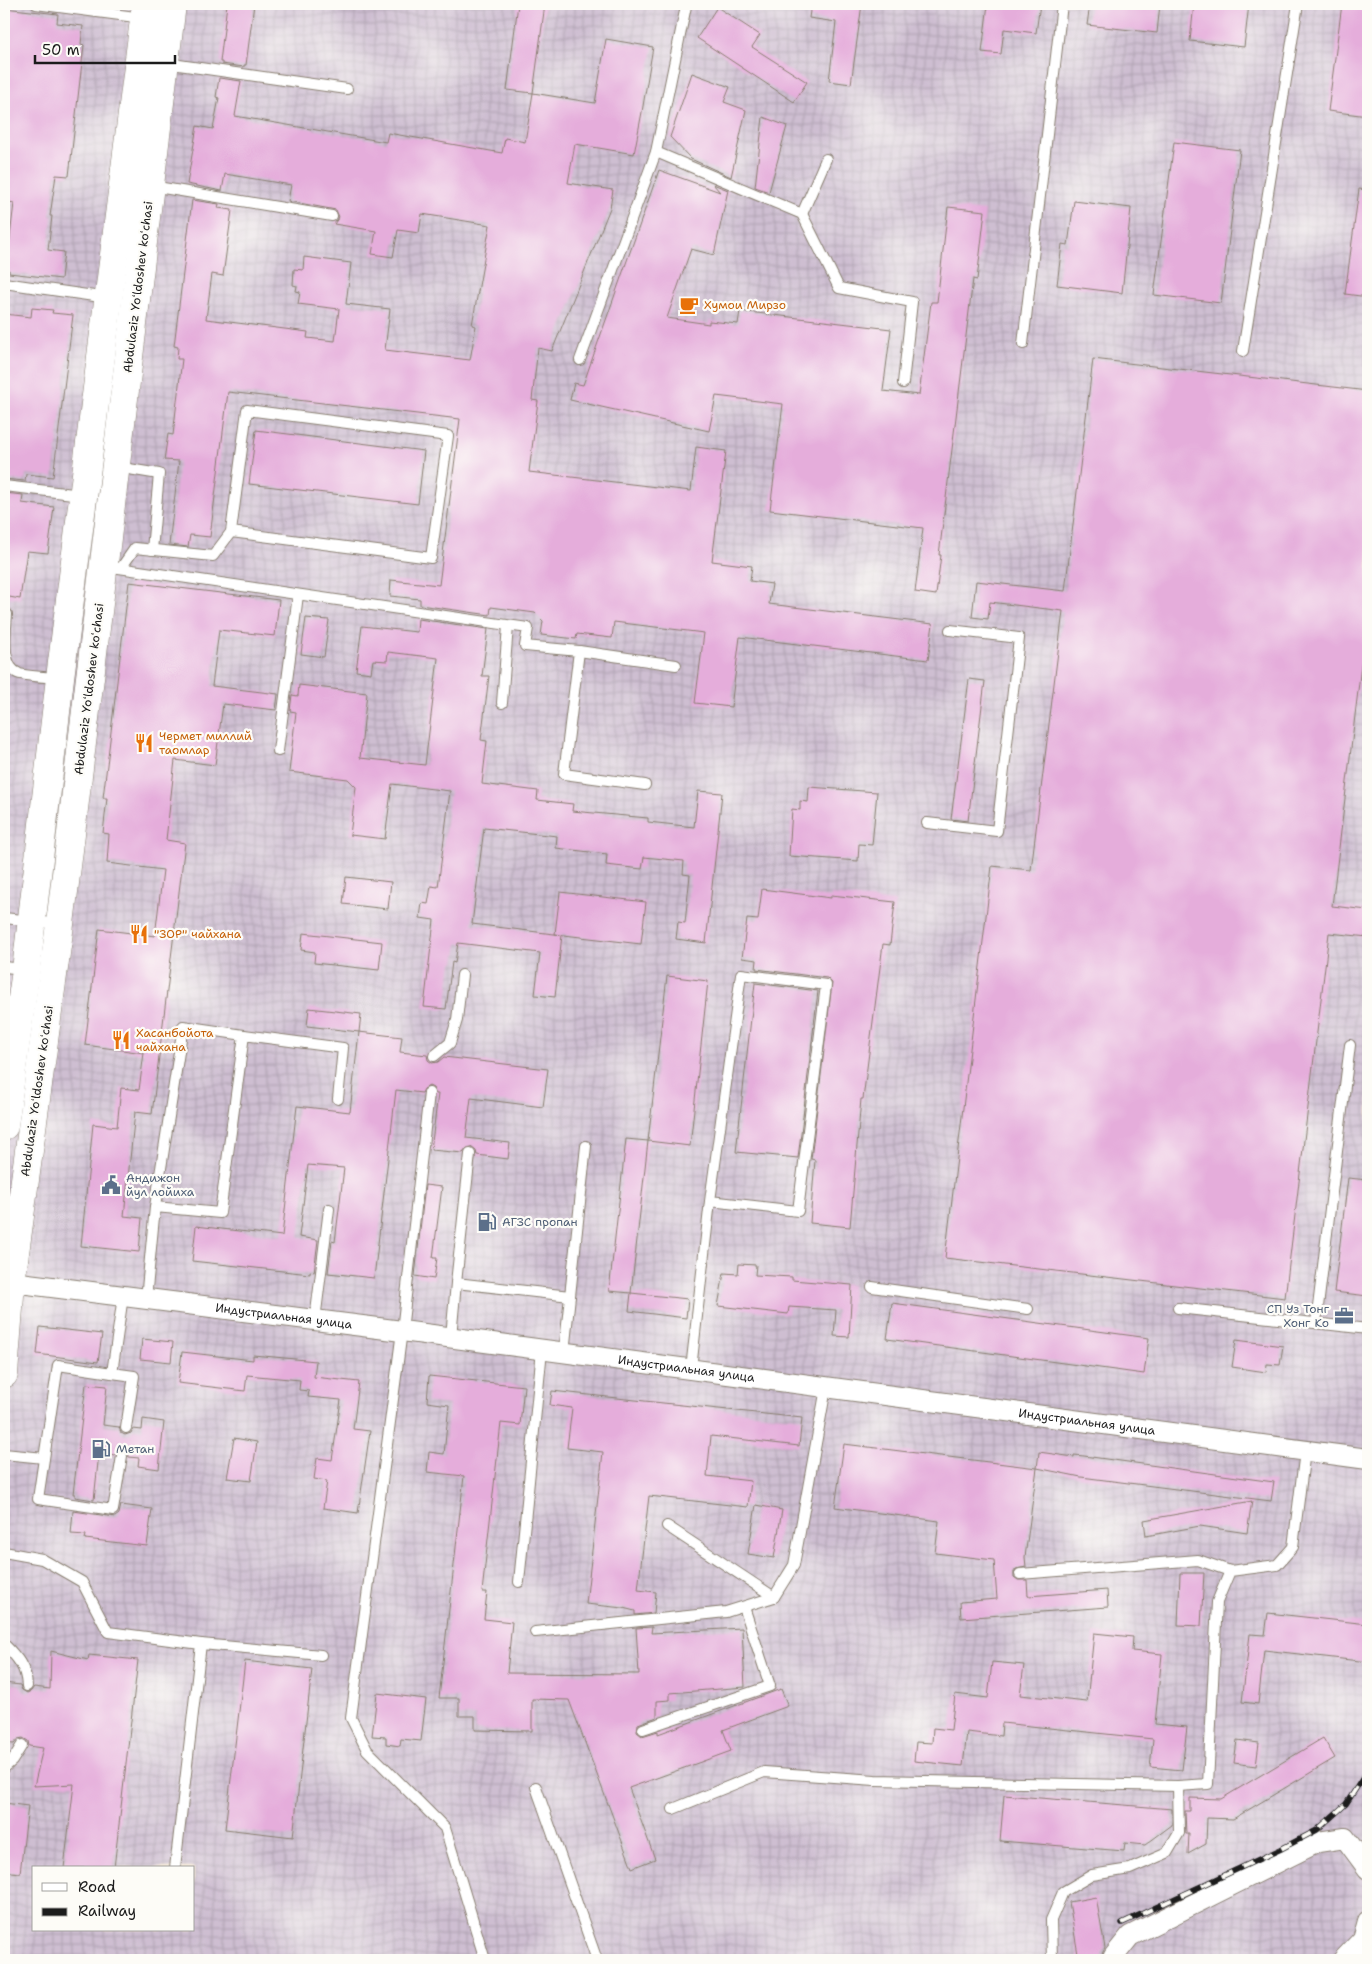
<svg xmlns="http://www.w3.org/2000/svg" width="1372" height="1964" font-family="'Shantell Sans',sans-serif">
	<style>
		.industrial { fill: url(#industrial-grid); fill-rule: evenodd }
		.building { fill: #e5addb }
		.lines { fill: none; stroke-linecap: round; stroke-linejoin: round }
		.service-casing { stroke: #887e70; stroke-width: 12 }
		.minor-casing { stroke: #887e70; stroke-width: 22 }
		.secondary-casing { stroke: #887e70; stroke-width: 29 }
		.service { stroke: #fff; stroke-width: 10 }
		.minor { stroke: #fff; stroke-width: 20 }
		.secondary { stroke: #fff; stroke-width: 28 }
		.rail-casing { stroke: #1c1c1c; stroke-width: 5.5 }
		.rail { stroke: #fdfcf7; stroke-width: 4; stroke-dasharray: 11; stroke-linecap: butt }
		.labels { text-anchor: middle; stroke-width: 4.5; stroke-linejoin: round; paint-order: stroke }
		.street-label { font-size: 12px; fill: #1c1c1c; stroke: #fdfcf7 }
		.food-label { font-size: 12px; fill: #c56008; stroke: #fdfcf7; text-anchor: start }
		.service-label { font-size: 12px; fill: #4e5e75; stroke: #fdfcf7; text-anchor: start }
	</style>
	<defs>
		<pattern id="industrial-grid" width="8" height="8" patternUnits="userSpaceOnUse" patternTransform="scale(1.25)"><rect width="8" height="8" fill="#cebed1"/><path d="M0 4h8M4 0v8" fill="none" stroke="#b0a3b3"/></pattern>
	</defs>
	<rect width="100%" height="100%" fill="#fdfcf7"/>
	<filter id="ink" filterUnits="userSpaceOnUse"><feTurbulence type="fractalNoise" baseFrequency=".02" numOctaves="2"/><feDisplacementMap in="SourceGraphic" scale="10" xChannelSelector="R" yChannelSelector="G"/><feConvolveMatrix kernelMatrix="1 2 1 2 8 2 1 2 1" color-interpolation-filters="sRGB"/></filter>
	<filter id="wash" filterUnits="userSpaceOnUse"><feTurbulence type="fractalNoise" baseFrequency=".0096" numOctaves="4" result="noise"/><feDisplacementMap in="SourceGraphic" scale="20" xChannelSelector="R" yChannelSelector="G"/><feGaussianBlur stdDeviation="1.12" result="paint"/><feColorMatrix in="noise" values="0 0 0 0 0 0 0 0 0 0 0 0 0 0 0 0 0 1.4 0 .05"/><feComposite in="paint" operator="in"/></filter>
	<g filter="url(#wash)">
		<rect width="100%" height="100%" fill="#f3e1c5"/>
		<path class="industrial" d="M4,4H1368V1960H4ZM34,1868H194V1930H34Z"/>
		<g id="blocks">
			<g class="building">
				<path d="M227,4H254L246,65H244V67L222,64V62H220Z"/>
				<path d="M518,4H545L533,93L507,90Z"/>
				<path d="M811,4H862L851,84L829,81L836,22L809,18Z"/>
				<path d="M988,4H1040L1036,33L1004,29L1001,54L982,52Z"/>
				<path d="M1090,4H1160L1157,33L1087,25Z"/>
				<path d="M1194,4H1249L1244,47L1190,41Z"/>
				<path d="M1342,4H1368V116L1328,111Z"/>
				<path d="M717,7L760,35L752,47L807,82L794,102L697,38Z"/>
				<path d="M4,8L58,14L57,23L83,26L81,44L84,45L69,176L56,175L50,216H52L48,250L64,252L61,279L9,273V270H4V253L8,254L14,203L4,201Z"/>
				<path d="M606,39L653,47L642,112L634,154L575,144L568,183L613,190L610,208L552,351L538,348L532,400L538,401L529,472L691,491L696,447L726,451L712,561L752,566L750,581L772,584L769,604L933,624L928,660L740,637L731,707L695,703L704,633L614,622L612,638L577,634L576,639L541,635L543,621L535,613L491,607L490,615L420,605V599L390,596L391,580L439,585L460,419L228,392L210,537L190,535L188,547L169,545L179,461L164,460L168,434L173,435L182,359H177L178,347L174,346L192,200L219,204L218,208L232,210L223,276L212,274L206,319L308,332L307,338L335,341L339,309L298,304L300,292L296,291L297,286L293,285L294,269L303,270L304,257L351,263L346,304L390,309L385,350L470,360L476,326L472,325L490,225L422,214L419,233L398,230L393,257L372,254L376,231L334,224L339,217L336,210L288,201L291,185L225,174L222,191L187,184L197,126L213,129L219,98L216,97L219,78L241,81L235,116L386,142L388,133L502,153L505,138L525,142L533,93L595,103Z"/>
				<path d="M692,73L730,87L724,102L746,110L731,177L691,159L670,137Z"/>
				<path d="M763,117L787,126L769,192L755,187Z"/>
				<path d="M1174,142L1240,150L1221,303L1154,295Z"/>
				<path d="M659,170L720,192L713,184L728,190L714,255L691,249L667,318L709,324V321L738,324L740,311L891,329L883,391L919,395L931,302H937L948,207L985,211L977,280L973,279L939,555H941L936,595L915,592L923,528L770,510L783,404L716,396L709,431L570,400L574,383L583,385Z"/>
				<path d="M1359,189L1368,190V297L1345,294Z"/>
				<path d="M1074,201L1131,208L1122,293L1057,285L1062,244L1068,245Z"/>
				<path d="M32,308L53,310L52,313L73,315L53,477L26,474L25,481L4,479V314L31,317Z"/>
				<path d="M1093,359L1368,391V608L1332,906L1368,910V937L1329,933L1285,1298L945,1258L992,866L1031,870L1063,611L990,602L988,619L972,617L976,581L1065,591Z"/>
				<path d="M256,430L424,451L418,504L249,484Z"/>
				<path d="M4,493L23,495L22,503L54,507L48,553L27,551L20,599L4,596Z"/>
				<path d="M129,582L279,600L275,636L219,630L212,686L278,694L276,710L223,704L215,765L175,760L166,840L185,843L152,1114L135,1112L124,1216L142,1218L139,1252L81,1246L93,1124L117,1127L121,1088L139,1090L144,1053L85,1045L99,929L155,936L163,870L107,863L109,834L103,833L107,798H103Z"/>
				<path d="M306,618L329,620L324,657L301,654Z"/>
				<path d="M418,619L488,629L482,676H489L481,740L487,741L482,784L538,791L537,800L573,804L572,811L648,818V822L694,827L698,791L722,793L706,943L676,939L678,922L685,923L690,875L683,874L684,861L644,857L642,869L606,865L607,854L556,848L557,836L484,828L472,924L562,935L555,997L535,995L540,953L458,943L455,963L452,962L446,1009L424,1007L434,920L420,918L422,903L428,904L431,886L438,887L450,791L392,784L385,839L350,835L356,787L348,779L289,772L296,712L290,711L292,695L298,696L299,685L367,693L360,758L425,765L438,658L388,652L387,661L373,660L371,673L356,671L362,626L417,632Z"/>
				<path d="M969,679L985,681L968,821L951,819Z"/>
				<path d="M809,787L877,792L872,845L859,844L858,861L789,856L792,809L800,810V801L808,802Z"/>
				<path d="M346,877L391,882L388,909L343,904Z"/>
				<path d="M762,889L831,898V895L895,902L890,945L883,944L863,1099H861L850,1227L810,1223L815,1160L811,1159L832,983L827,978L756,969L757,960L742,958L747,919L758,920Z"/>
				<path d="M560,892L646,902L641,944L555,934Z"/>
				<path d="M303,933L382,942L379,970L314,963L315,952L301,950Z"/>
				<path d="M667,976L708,981L690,1146L648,1141Z"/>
				<path d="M755,983L818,991L798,1158L736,1152Z"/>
				<path d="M309,1008L361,1014L359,1032L307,1026Z"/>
				<path d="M359,1032L402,1037L400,1052L427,1055L428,1060L432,1063L438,1062L444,1057L548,1069L543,1107L471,1098L466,1138L510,1143L508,1159L477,1155L476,1151L471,1147L467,1148L463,1153L431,1150L438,1094H436L433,1088L429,1086L424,1089L422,1093L396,1090L374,1278L328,1273L332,1241L335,1242L344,1168L308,1165L299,1237L318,1240L314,1272L310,1271V1274L192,1261L196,1226L282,1236L297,1106L350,1112Z"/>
				<path d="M626,1139L648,1141L631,1293L609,1291Z"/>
				<path d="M1348,1178L1368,1180V1296L1334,1292Z"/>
				<path d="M425,1185L442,1187L433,1258H437L434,1279L415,1276Z"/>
				<path d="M739,1264L756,1265L755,1275L792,1277V1280L852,1285L849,1337L834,1336L836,1310L789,1307L788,1314L718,1306L724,1273L738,1274Z"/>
				<path d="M631,1293L688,1299L686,1318L629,1311Z"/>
				<path d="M892,1303L1149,1338L1144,1374L887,1339Z"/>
				<path d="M40,1327L102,1334L98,1362L37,1354Z"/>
				<path d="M142,1339L173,1342L171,1362L140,1359Z"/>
				<path d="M1236,1340L1283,1346L1280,1365L1267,1364L1266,1372L1232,1367Z"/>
				<path d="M182,1352L253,1360V1355L316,1361L314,1377L359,1382L353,1429L370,1431L358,1513L323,1508L327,1481L314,1479L317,1458L332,1460L341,1400L308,1397L309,1391L299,1390L300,1380L247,1375L245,1391L178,1383Z"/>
				<path d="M429,1376L524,1386L520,1425L501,1423L482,1592H487L484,1619L512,1622L507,1673L639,1674L636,1628L652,1627L651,1633L742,1628L745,1687L670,1693V1700L657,1701V1717L638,1724L637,1732L642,1736L658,1731V1734L781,1689L788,1706L723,1730L731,1751L629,1788L655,1859L632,1868L569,1700L532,1699V1731L475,1730V1716H459V1698H439L464,1476L427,1472L429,1452L444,1454L449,1405L427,1402Z"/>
				<path d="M86,1384L107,1386L103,1425L119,1427L121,1433L125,1435L131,1433L133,1429L142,1430L143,1419L164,1422L159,1469L138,1466L139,1458L129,1457L128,1453L124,1449L119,1450L115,1455L99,1453L94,1500L75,1497V1494H73Z"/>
				<path d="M552,1391L802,1418L799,1446L711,1436L707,1476L751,1481L748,1507L649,1496L638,1590L656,1592L654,1613L635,1615V1611L623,1608L586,1604L603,1452L567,1448L572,1408L550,1405Z"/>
				<path d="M234,1438L257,1442L251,1481L227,1478Z"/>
				<path d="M844,1444L1037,1468L1025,1557L1026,1567L1016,1569L1014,1572V1577L1018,1580H1027L1028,1596L1107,1590L1108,1607L961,1618L960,1602L997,1599L994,1560L935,1553L939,1521L835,1507Z"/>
				<path d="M1039,1452L1074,1457V1455L1084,1456L1274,1482L1271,1501L1081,1477L1037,1468Z"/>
				<path d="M1252,1501L1247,1533L1200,1526L1146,1536L1144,1520Z"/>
				<path d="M121,1505L152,1509L147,1546L85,1539L86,1535L71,1534L73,1511L115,1517L119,1514Z"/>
				<path d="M756,1505L782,1510L774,1558L748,1554Z"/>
				<path d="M1180,1573H1204L1201,1626L1178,1625Z"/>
				<path d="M1268,1613L1368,1624V1662L1264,1650L1258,1704L1242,1702L1250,1634L1265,1635Z"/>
				<path d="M1094,1633L1133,1637L1132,1651L1162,1654L1155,1724L1187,1727L1182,1770L1150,1767L1153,1739L1002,1723L1001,1736L967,1732L963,1766L914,1761L916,1742L932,1743L933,1728L951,1730L955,1694L988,1698L992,1662L1024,1665L1020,1695L1087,1702Z"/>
				<path d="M51,1651L88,1660L89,1655L138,1660L114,1868H64L74,1784L34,1786L43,1748L29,1746L28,1741L23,1738L18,1739L14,1744L4,1743V1683L20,1685L22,1690L27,1693L31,1691L34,1687L50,1689Z"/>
				<path d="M245,1661L312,1669L293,1837L225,1829Z"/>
				<path d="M377,1693L426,1699L421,1741L401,1739L400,1746L386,1744V1737L372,1736Z"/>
				<path d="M1323,1738L1335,1758L1233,1819L1207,1818L1206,1844L1188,1854L1189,1834H1186L1185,1811H1190V1798L1221,1799Z"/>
				<path d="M1237,1740L1259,1743L1256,1766L1234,1763Z"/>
				<path d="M1004,1795L1172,1809V1825L1145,1845L1125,1843L1124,1851L1000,1841Z"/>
				<path d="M4,1803L28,1806L20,1873L4,1871Z"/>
				<path d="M1096,1897L1105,1948L1102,1954L1103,1960H1079L1069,1902Z"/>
			</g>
		</g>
	</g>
	<g filter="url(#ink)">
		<use href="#blocks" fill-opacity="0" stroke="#887e70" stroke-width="1"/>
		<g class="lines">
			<g class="service-casing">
				<g id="service">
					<path d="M36,4L143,18"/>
					<path d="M165,63L347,89"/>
					<path d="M656,152L802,214L839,288L912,302L903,383"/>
					<path d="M151,186L332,216"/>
					<path d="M802,214L826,159"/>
					<path d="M4,283L108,298"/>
					<path d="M1023,344L1062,4"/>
					<path d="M1243,351L1298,4"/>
					<path d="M580,360L656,152L686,6L685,4"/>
					<path d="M247,410L448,436L431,558L231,532Z"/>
					<path d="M117,467L159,474L152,550"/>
					<path d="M4,486L82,495"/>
					<path d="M105,566L528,628L525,646L579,651L564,774L645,785"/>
					<path d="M121,568L135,548L213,556L231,532"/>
					<path d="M7,614C6,631 0,668 20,674C32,677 46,677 59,678"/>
					<path d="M579,651L676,665"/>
					<path d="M502,703L508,626"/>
					<path d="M278,751L298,595"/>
					<path d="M927,823L997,831L1019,638L950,630"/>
					<path d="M4,918L60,924"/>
					<path d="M4,967L25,969"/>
					<path d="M434,1056L450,1043L457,1020L462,975"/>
					<path d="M429,1093L402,1331L351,1718L367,1750L445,1828L485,1960"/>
					<path d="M155,1207L183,1026L244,1035"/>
					<path d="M456,1283L470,1154"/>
					<path d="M872,1287L1028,1309"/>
					<path d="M570,1296L586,1146"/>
					<path d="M146,1299L155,1207L220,1213L244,1035L343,1048L338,1099"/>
					<path d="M1178,1308L1368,1329"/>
					<path d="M315,1320L329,1209"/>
					<path d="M1316,1323L1350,1045"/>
					<path d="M451,1337L456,1283L570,1296L564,1353"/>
					<path d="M691,1369L710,1201L741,974L826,985L798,1211L710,1201"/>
					<path d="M112,1373L134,1376L126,1428"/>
					<path d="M4,1454L44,1458"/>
					<path d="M122,1456L113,1510L38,1499L58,1365L112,1373L123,1296"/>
					<path d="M667,1526L774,1597"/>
					<path d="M4,1552L42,1559L82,1582L108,1632L201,1644L175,1868"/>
					<path d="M1020,1574L1198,1560L1230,1571"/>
					<path d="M519,1582L542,1350"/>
					<path d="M535,1632L726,1612L774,1597L794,1565L826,1388"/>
					<path d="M4,1644C17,1657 26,1667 27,1686"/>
					<path d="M201,1644L321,1655"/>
					<path d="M643,1729L770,1686L744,1607"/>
					<path d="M4,1768L12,1761L22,1745"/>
					<path d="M536,1787L597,1960"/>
					<path d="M673,1809L764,1772L875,1780L1178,1786L1208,1784L1217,1602L1230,1571L1277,1565L1293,1547L1305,1451"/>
					<path d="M1052,1960L1051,1920L1063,1892L1092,1875L1130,1869L1167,1853L1179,1833L1178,1786"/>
				</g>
			</g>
			<g class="minor-casing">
				<g id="minor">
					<path id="s1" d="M4,1281L402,1331L1368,1459"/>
					<path d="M1116,1960L1114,1956L1130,1936L1318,1842L1345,1838L1368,1869"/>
					<path d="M1343,1960L1363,1939L1368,1921"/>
				</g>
			</g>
			<g class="secondary-casing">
				<g id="secondary">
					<path d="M4,1126L26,970L60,678L146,4"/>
					<path d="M4,1374L11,1282L60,924L172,4"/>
				</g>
			</g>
			<use href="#service" class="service"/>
			<use href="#minor" class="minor"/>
			<use href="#secondary" class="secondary"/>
			<g class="rail-casing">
				<path id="rail" d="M1122,1923L1281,1849L1317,1830L1346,1804L1368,1770"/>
			</g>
			<use href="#rail" class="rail"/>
		</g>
	</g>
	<defs>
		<g id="cafe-bare" transform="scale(1.5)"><path d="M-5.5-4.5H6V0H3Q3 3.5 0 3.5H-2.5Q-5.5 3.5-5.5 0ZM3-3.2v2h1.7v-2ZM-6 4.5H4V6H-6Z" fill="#e8710a" stroke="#fdfcf7" stroke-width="2.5" paint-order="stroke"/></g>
		<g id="restaurant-bare" transform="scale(1.5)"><path d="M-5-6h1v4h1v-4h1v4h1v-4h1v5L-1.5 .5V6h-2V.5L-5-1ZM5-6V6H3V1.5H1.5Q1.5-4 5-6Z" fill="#e8710a" stroke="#fdfcf7" stroke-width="2.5" paint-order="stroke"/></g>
		<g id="civic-bare" transform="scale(1.5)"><path d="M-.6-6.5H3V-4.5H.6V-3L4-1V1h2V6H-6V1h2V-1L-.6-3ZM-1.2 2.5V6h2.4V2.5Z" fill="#5c6f8a" stroke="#fdfcf7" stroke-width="2.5" paint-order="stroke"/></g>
		<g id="fuel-bare" transform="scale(1.5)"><path d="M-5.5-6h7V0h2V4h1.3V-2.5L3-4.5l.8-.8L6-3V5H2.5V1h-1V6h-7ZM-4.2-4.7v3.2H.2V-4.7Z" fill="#5c6f8a" stroke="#fdfcf7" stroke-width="2.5" paint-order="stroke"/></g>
		<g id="office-bare" transform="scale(1.5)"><path d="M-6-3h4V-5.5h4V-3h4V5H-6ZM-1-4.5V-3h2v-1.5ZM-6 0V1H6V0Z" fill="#5c6f8a" stroke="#fdfcf7" stroke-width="2.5" paint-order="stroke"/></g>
	</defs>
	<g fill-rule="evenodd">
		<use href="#cafe-bare" x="689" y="305"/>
		<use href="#restaurant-bare" x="144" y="743"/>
		<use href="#restaurant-bare" x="139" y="934"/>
		<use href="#restaurant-bare" x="121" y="1040"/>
		<use href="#civic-bare" x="111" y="1185"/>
		<use href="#fuel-bare" x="487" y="1222"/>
		<use href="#office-bare" x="1344" y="1316"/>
		<use href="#fuel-bare" x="101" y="1449"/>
	</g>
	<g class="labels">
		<g class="street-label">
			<text transform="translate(138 287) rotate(-83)" y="4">Abdulaziz Yoʻldoshev koʻchasi</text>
			<text transform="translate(89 689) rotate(-83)" y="4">Abdulaziz Yoʻldoshev koʻchasi</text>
			<text transform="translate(37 1091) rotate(-82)" y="4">Abdulaziz Yoʻldoshev koʻchasi</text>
			<text dy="4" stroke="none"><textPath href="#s1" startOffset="282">Индустриальная улица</textPath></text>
			<text dy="4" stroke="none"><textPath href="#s1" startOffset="688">Индустриальная улица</textPath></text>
			<text dy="4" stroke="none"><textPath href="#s1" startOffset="1092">Индустриальная улица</textPath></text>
		</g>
		<g class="food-label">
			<text x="704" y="309">Хумои Мирзо</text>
			<text x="159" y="740">Чермет миллий<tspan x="159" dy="14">таомлар</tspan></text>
			<text x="154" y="938">"ЗОР" чайхана</text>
			<text x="136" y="1037">Хасанбойота<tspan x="136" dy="14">чайхана</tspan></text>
		</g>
		<g class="service-label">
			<text x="126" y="1182">Андижон<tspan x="126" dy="14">йул лойиха</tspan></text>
			<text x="502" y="1226">АГЗС пропан</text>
			<text x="1329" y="1313" text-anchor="end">СП Уз Тонг<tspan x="1329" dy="14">Хонг Ко</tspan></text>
			<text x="116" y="1453">Метан</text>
		</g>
	</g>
	<rect width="1372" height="1964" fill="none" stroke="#fdfcf7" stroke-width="20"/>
	<rect x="32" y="1866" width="162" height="65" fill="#fdfcf7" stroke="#a3a29f"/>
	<rect x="42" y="1883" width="25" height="8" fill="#ffffff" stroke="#a3a29f"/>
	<text x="78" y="1892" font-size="15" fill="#1c1c1c">Road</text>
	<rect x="42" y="1908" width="25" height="8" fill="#1c1c1c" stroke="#a3a29f"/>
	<text x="78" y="1916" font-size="15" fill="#1c1c1c">Railway</text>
	<path d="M35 55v8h140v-8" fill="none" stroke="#1c1c1c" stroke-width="2.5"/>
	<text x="42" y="55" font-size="15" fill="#1c1c1c" stroke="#fdfcf7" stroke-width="4" paint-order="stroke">50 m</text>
</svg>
